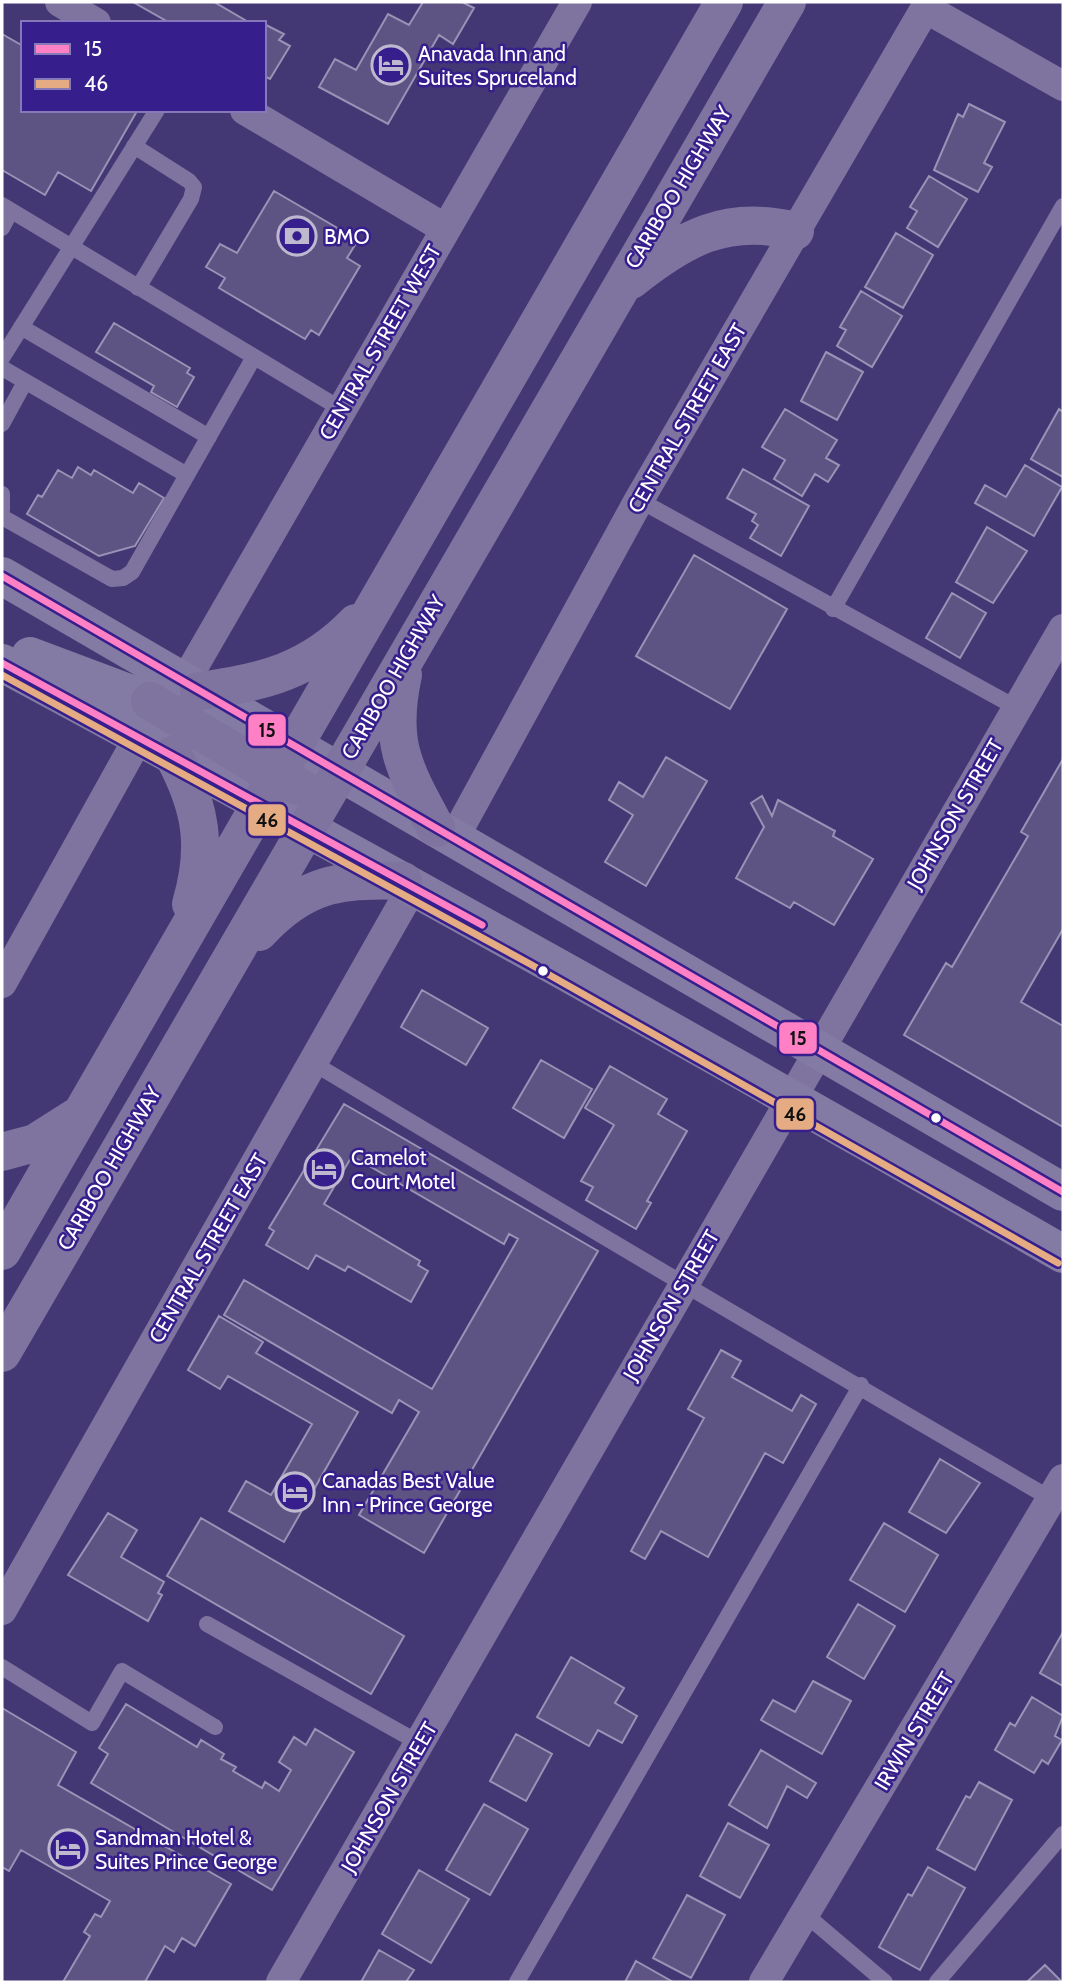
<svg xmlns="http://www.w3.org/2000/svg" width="1065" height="1984" font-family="Cabin,sans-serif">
	<rect width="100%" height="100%" fill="#443874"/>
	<path fill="#5d5484" stroke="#9a93b6" stroke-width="2" d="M 133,2 L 214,2 L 250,23 L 170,23 Z
		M 423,2 L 462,2 L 474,8 L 453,44 L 439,35 L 388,124 L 319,87 L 335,59 L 356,70 L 388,14 L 409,25 Z
		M 264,24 L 284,34 L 279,40 L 290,46 L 270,79 L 264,76 Z
		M 2,34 L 23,46 L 23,110 L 137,111 L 91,191 L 58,172 L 45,195 L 2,170 Z
		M 969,104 L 1005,122 L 984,163 L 992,167 L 978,192 L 934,170 L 958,114 L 963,117 Z
		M 929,176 L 967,199 L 938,247 L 907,228 L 917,211 L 910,207 Z
		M 274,191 L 358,240 L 347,258 L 360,266 L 319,335 L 311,330 L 305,339 L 219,288 L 225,278 L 206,267 L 220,244 L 237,253 Z
		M 896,233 L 933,255 L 903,308 L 865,287 Z
		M 861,291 L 902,316 L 872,367 L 837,346 L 846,330 L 840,327 Z
		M 114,323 L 190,368 L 187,373 L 194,377 L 177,407 L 151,392 L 154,386 L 96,352 Z
		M 826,352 L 863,372 L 837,420 L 801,401 Z
		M 785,409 L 837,440 L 826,458 L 839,465 L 828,482 L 815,474 L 802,496 L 774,479 L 785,460 L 762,447 Z
		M 1059,409 L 1063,412 L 1063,477 L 1031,459 Z
		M 1025,465 L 1062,487 L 1034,536 L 975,503 L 985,485 L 1006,497 Z
		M 78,467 L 91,475 L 94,470 L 133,493 L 139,483 L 164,498 L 135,546 L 99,556 L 27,514 L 38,495 L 42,497 L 58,470 L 72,478 Z
		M 743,469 L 809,506 L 781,556 L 750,538 L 758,525 L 752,521 L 756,514 L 727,498 Z
		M 987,527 L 1027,551 L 993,603 L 956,582 Z
		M 694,555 L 787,609 L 730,709 L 636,656 Z
		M 952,593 L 986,613 L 960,658 L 926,638 Z
		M 666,757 L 707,781 L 646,886 L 605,862 L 633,815 L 609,800 L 619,782 L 643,797 Z
		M 1063,759 L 1063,929 L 1021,1002 L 1063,1026 L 1063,1127 L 904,1035 L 946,963 L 952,967 L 1028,836 L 1021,832 Z
		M 762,796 L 772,816 L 778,800 L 835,831 L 833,836 L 873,859 L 834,925 L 794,902 L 790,908 L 736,878 L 764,827 L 751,803 Z
		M 422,990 L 488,1028 L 466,1065 L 401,1027 Z
		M 541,1060 L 592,1089 L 564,1138 L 513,1108 Z
		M 610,1066 L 667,1099 L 658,1114 L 687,1131 L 647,1201 L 651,1203 L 636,1229 L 586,1200 L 593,1187 L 581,1181 L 614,1125 L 585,1108 Z
		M 344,1104 L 598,1251 L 424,1553 L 359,1515 L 419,1412 L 399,1400 L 392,1413 L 224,1315 L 244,1280 L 432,1389 L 518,1239 L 509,1234 L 504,1244 L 352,1156 L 324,1204 L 420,1261 L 418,1265 L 428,1271 L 411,1302 L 348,1266 L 345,1271 L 316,1255 L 308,1269 L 266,1245 L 274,1231 L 269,1228 Z
		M 219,1316 L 263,1342 L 256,1353 L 358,1412 L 284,1542 L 229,1511 L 246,1481 L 271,1495 L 312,1424 L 228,1376 L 220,1389 L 188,1370 Z
		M 721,1350 L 741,1361 L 732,1377 L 792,1411 L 801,1395 L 816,1404 L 783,1463 L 765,1453 L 708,1557 L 661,1531 L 645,1559 L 631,1551 L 704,1418 L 688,1409 Z
		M 940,1459 L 980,1483 L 946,1533 L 909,1512 Z
		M 108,1513 L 137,1530 L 121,1557 L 164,1582 L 158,1593 L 162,1595 L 148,1621 L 68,1575 Z
		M 201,1518 L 404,1636 L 371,1694 L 167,1576 Z
		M 884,1523 L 938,1555 L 905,1612 L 850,1580 Z
		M 858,1604 L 895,1626 L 864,1679 L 827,1657 Z
		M 1063,1632 L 1063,1686 L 1040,1673 Z
		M 571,1657 L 624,1688 L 615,1703 L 637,1716 L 622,1743 L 598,1730 L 589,1746 L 537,1717 Z
		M 813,1681 L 851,1701 L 822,1754 L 761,1720 L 773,1700 L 795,1712 Z
		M 1032,1697 L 1063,1716 L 1055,1736 L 1062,1740 L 1048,1764 L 1042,1760 L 1034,1773 L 995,1750 L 1010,1723 L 1015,1726 Z
		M 126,1704 L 197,1747 L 201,1740 L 224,1754 L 221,1759 L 236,1767 L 233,1771 L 262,1788 L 265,1782 L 279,1791 L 291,1770 L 279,1762 L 294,1737 L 306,1745 L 315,1729 L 354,1752 L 272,1890 L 91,1783 L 108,1754 L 99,1748 Z
		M 2,1708 L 76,1752 L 58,1785 L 231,1884 L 195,1946 L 182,1938 L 174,1952 L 165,1946 L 145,1982 L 63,1982 L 90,1936 L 84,1932 L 95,1914 L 101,1917 L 110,1901 L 21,1850 L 9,1871 L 2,1867 Z
		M 516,1734 L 552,1754 L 526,1801 L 490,1781 Z
		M 761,1750 L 816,1783 L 807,1798 L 787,1786 L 767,1828 L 729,1805 Z
		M 979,1782 L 1012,1800 L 975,1870 L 937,1849 L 966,1796 L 970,1798 Z
		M 484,1804 L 528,1829 L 490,1895 L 446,1870 Z
		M 728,1823 L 769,1845 L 740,1898 L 700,1876 Z
		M 928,1867 L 965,1888 L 920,1970 L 879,1947 L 908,1894 L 912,1896 Z
		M 419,1870 L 469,1899 L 431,1963 L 382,1934 Z
		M 687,1895 L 725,1915 L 691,1978 L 653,1958 Z
		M 379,1950 L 414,1970 L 406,1982 L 361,1982 Z
		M 636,1961 L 673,1982 L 625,1982 Z
		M 1045,1965 L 1062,1982 L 1027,1982 Z"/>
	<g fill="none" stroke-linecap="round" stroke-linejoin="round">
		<path stroke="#7e749f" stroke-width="16" d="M 134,146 L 189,181 L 194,187 L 191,199 L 138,288
			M 2,205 L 341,409
			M 2,228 L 11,211
			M 21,327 L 209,437
			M 2,358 L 157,110
			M 2,368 L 187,475 L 254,357
			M 2,424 L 25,382
			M 2,494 L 2,510
			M 639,500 L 1017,708
			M 2,517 L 112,579 L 123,578 L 132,572 L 187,475
			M 833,609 L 1063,206
			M 313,1063 C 559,1211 806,1357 1055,1501
			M 207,1624 L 421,1744
			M 2,1667 L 92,1723 L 122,1671 L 215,1727
			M 805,1914 L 885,1982
			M 517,1982 L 861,1385
			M 937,1982 L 1063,1834"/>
		<path stroke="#7e749f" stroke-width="30" d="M 60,2 L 96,23
			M 925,8 L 1063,86
			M 245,110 L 446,229
			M 184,683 L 577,2
			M 454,838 L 639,500 L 929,2
			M 2,983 L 139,737
			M 2,1610 L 413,886
			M 281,1982 L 1063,629
			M 764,1982 L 1063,1479"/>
		<path stroke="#847ba4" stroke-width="38" d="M 2,576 L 1063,1192
			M 30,656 L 150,701 L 178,686
			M 2,663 C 359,855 712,1052 1063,1254"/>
		<path stroke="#7e749f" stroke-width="38" d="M 631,280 C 684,238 726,214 795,231
			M 403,675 C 388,743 404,769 436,828
			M 199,691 C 262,683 310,671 356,623
			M 150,701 L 276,777 L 300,787
			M 173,755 C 201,807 208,846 191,904
			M 259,932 C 303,884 340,878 403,881
			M 2,1152 L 35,1143 L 76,1117
			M 2,1251 L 724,2
			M 2,1353 L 787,2"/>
		<g stroke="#361f8c" stroke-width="12">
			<path id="bus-1" d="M 2,576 L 1063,1192
				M 2,663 L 482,925"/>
		</g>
		<g stroke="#361f8c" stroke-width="12">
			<path id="bus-2" d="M 2,675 L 530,964 L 1058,1263"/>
		</g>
		<use href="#bus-1" stroke="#ff80c5" stroke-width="7"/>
		<use href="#bus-2" stroke="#e5ac83" stroke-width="7"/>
	</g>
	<defs>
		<g id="hotel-ring" transform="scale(2.0125)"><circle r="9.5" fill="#361f8c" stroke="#beb9ce" stroke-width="1.5"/><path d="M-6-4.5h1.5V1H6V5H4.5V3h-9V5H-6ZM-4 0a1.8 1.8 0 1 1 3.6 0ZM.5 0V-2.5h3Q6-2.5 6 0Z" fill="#beb9ce"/></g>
		<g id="bank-ring" transform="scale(2.0125)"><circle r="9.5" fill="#361f8c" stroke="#beb9ce" stroke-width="1.5"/><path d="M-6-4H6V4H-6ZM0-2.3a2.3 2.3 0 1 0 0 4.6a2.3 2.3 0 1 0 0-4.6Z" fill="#beb9ce"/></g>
	</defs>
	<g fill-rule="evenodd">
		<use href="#hotel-ring" x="391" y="65"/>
		<use href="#bank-ring" x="297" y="236"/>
		<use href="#hotel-ring" x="324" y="1169"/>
		<use href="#hotel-ring" x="295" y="1492"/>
		<use href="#hotel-ring" x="68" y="1849"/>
	</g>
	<g fill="#fff" stroke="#361f8c" stroke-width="2.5">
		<circle cx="543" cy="971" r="6"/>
		<circle cx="936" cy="1118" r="6"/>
	</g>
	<g text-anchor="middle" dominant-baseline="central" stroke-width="5" stroke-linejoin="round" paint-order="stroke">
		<g font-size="21" fill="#fff" stroke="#361f8c" text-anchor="start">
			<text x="418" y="53">Anavada Inn and<tspan x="418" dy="24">Suites Spruceland</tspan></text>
			<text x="324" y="236">BMO</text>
			<text x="351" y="1157">Camelot<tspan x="351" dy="24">Court Motel</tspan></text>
			<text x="322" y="1480">Canadas Best Value<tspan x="322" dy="24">Inn - Prince George</tspan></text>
			<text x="95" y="1837">Sandman Hotel &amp;<tspan x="95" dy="24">Suites Prince George</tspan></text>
		</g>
		<g font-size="21" fill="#fff" stroke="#361f8c">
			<text transform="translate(678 187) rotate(-59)">CARIBOO HIGHWAY</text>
			<text transform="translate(380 342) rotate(-60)">CENTRAL STREET WEST</text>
			<text transform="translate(687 418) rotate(-60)">CENTRAL STREET EAST</text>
			<text transform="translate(393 677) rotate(-60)">CARIBOO HIGHWAY</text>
			<text transform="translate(955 814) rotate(-60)">JOHNSON STREET</text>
			<text transform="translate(109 1168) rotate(-60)">CARIBOO HIGHWAY</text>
			<text transform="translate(208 1248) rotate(-60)">CENTRAL STREET EAST</text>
			<text transform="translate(671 1305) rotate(-60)">JOHNSON STREET</text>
			<text transform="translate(914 1731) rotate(-59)">IRWIN STREET</text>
			<text transform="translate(389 1797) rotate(-60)">JOHNSON STREET</text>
		</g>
	</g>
	<g stroke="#361f8c" stroke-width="2.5">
		<rect x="247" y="713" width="40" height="34" rx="7" fill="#ff80c5"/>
		<rect x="247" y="803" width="40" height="34" rx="7" fill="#e5ac83"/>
		<rect x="778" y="1021" width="40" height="34" rx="7" fill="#ff80c5"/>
		<rect x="775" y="1097" width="40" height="34" rx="7" fill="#e5ac83"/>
	</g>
	<g font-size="19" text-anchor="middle" font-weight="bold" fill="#111">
		<text x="267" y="737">15</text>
		<text x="267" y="827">46</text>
		<text x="798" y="1045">15</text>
		<text x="795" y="1121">46</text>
	</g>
	<rect width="1065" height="1984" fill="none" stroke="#ffffff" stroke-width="7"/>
	<rect x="21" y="21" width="245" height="91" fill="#361f8c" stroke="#8679ba" stroke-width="2"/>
	<rect x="35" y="44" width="35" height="10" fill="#ff80c5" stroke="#8679ba" stroke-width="2"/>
	<text x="84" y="56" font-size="21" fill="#ffffff">15</text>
	<rect x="35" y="79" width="35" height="10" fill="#e5ac83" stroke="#8679ba" stroke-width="2"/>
	<text x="84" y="91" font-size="21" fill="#ffffff">46</text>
</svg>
